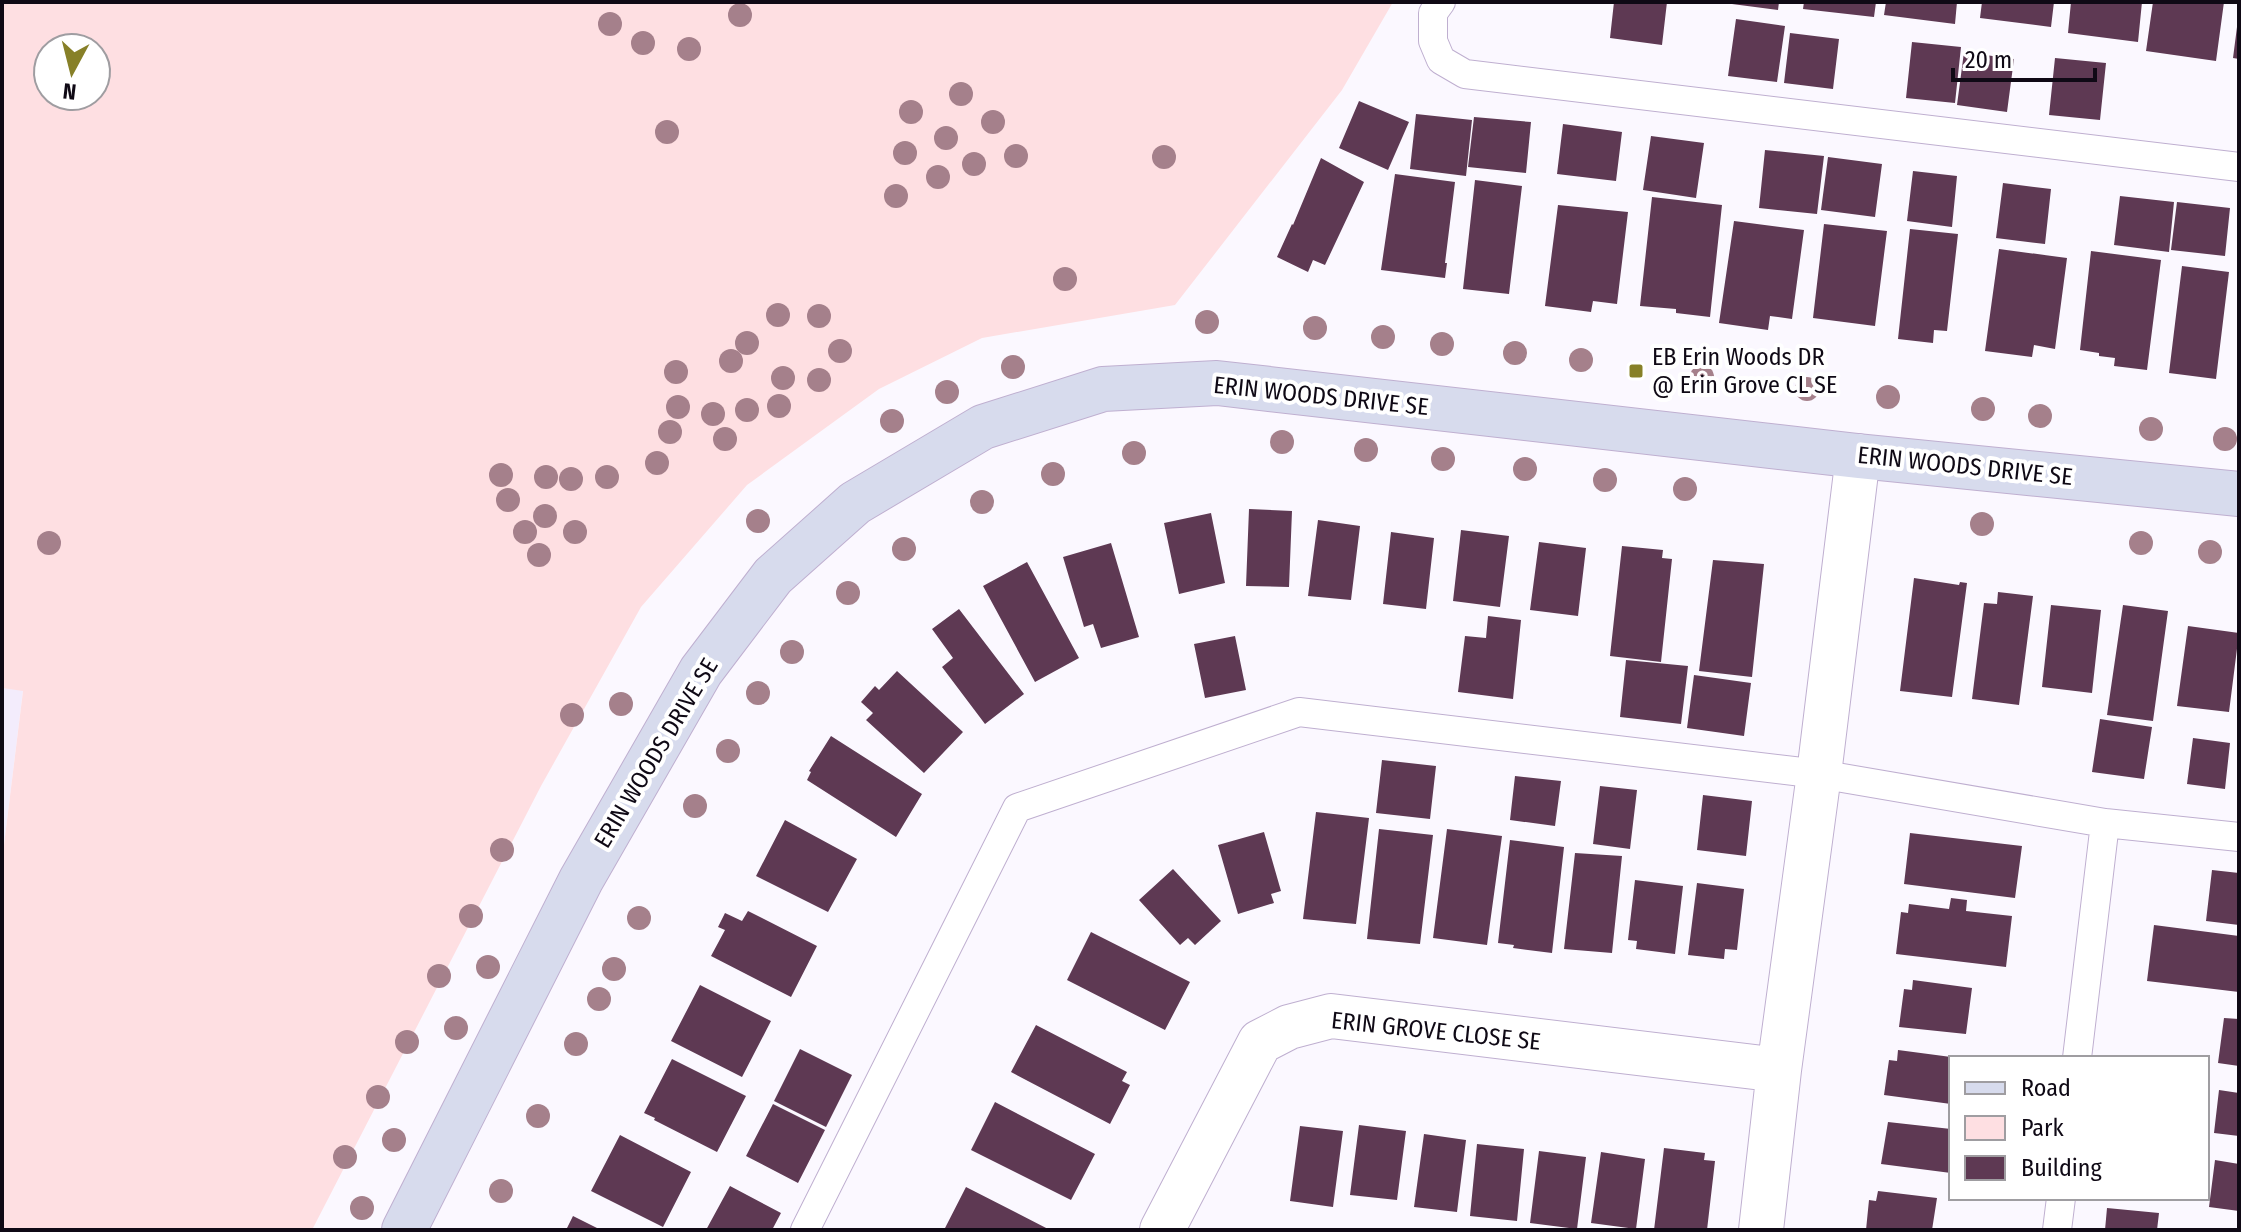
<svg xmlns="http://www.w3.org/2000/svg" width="2241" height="1232" font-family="'Fira Sans Condensed',sans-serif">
	<rect width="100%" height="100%" fill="#fbf8ff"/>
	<path fill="#f3ecfc" d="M 2,688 L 23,690 L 2,861 Z"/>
	<path fill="#fedfe2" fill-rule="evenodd" d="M 2,2 L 1393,2 L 1342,90 L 1175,305 L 982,338 L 879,389 L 747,485 L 641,607 L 541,786 L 312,1230 L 2,1230 L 2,861 L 23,691 L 2,688 ZM 48,48 L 96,48 L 96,96 L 48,96 Z"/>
	<path fill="#5e3953" d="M 1614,2 L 1667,2 L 1662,45 L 1610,38 Z
		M 1733,2 L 1779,2 L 1778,10 L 1732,4 Z
		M 1804,2 L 1876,2 L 1874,17 L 1803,9 Z
		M 1886,2 L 1957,2 L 1955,24 L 1884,15 Z
		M 1982,2 L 2054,2 L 2051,27 L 1980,18 Z
		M 2071,2 L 2142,2 L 2138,42 L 2068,33 Z
		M 2153,2 L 2224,2 L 2216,61 L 2146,51 Z
		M 1736,19 L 1785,26 L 1777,82 L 1728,76 Z
		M 2237,27 L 2239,27 L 2239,59 L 2233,58 Z
		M 1790,33 L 1839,39 L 1833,89 L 1784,83 Z
		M 1912,42 L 1961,47 L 1955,103 L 1906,98 Z
		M 1964,52 L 2014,59 L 2007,112 L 1957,105 Z
		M 2055,58 L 2106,63 L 2100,120 L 2049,115 Z
		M 1359,101 L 1409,122 L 1388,170 L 1339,148 Z
		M 1416,114 L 1472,120 L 1466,176 L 1410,169 Z
		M 1474,117 L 1531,122 L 1526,173 L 1468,167 Z
		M 1563,124 L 1622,132 L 1616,181 L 1557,174 Z
		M 1651,136 L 1704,143 L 1696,198 L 1643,190 Z
		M 1765,150 L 1824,156 L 1817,214 L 1759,208 Z
		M 1828,157 L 1882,164 L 1875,217 L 1821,210 Z
		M 1321,158 L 1364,182 L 1325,265 L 1313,260 L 1308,272 L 1277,257 L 1292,224 L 1293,225 Z
		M 1913,171 L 1957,176 L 1952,227 L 1907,221 Z
		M 1395,174 L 1455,182 L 1445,263 L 1447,263 L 1445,278 L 1381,270 Z
		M 1475,180 L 1522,186 L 1509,294 L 1463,289 Z
		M 2003,183 L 2051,189 L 2045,244 L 1996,238 Z
		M 2120,196 L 2174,202 L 2169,252 L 2114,245 Z
		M 1652,197 L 1722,205 L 1710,317 L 1676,313 L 1676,309 L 1640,306 Z
		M 2177,202 L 2230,208 L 2225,256 L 2171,250 Z
		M 1558,205 L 1628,212 L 1617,304 L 1593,301 L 1591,312 L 1545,306 Z
		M 1734,221 L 1804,230 L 1792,319 L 1770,316 L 1768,330 L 1719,323 Z
		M 1824,224 L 1887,231 L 1875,326 L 1813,318 Z
		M 1910,229 L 1958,234 L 1947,331 L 1934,330 L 1933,343 L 1898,339 Z
		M 1999,249 L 2067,258 L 2055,349 L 2034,345 L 2032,357 L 1985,351 Z
		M 2091,251 L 2161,260 L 2147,370 L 2114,366 L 2115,358 L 2099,356 L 2099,353 L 2080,350 Z
		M 2182,266 L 2229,272 L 2216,379 L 2169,373 Z
		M 1249,509 L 1292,511 L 1289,587 L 1246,586 Z
		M 1211,513 L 1225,583 L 1179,594 L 1164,523 Z
		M 1318,520 L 1360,526 L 1351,600 L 1308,596 Z
		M 1461,530 L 1509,536 L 1500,607 L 1453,601 Z
		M 1391,532 L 1434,538 L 1426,609 L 1383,604 Z
		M 1539,542 L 1586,548 L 1578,616 L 1530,610 Z
		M 1111,543 L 1139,637 L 1101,648 L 1093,624 L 1084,627 L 1063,557 Z
		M 1622,546 L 1663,550 L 1662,558 L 1672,559 L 1661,662 L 1610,656 Z
		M 1713,560 L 1764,564 L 1752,677 L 1699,671 Z
		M 1027,562 L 1079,658 L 1035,682 L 983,586 Z
		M 1914,578 L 1959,585 L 1960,582 L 1967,583 L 1952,697 L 1900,691 Z
		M 1998,592 L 2033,596 L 2019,705 L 1972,699 L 1984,603 L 1997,604 Z
		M 2051,605 L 2101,610 L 2092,693 L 2042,687 Z
		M 2123,605 L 2168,611 L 2153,721 L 2107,715 Z
		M 959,609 L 1024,694 L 985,724 L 942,667 L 953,658 L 932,629 Z
		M 1488,616 L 1521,620 L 1513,699 L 1458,692 L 1465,636 L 1486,638 Z
		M 2188,626 L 2239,633 L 2229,712 L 2177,706 Z
		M 1235,636 L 1246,690 L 1205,698 L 1194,644 Z
		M 1626,660 L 1688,666 L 1681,724 L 1620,717 Z
		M 897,671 L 963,732 L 924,773 L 866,720 L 873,713 L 861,702 L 875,686 L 879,690 Z
		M 1694,675 L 1751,683 L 1744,736 L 1687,728 Z
		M 2100,719 L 2152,727 L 2144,779 L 2092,772 Z
		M 831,736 L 922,794 L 896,837 L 807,780 L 811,772 L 809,771 Z
		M 2193,738 L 2230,743 L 2225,789 L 2187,784 Z
		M 1382,760 L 1436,766 L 1430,819 L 1376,813 Z
		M 1515,776 L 1561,781 L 1555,826 L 1510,820 Z
		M 1600,786 L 1637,790 L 1630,849 L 1593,844 Z
		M 1703,795 L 1752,801 L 1746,856 L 1697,850 Z
		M 1316,812 L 1369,818 L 1356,924 L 1303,919 Z
		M 785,820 L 857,859 L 828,912 L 756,876 Z
		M 1379,829 L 1433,835 L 1420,944 L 1367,939 Z
		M 1447,829 L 1502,836 L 1487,945 L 1433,938 Z
		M 1264,832 L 1281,891 L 1271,894 L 1274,903 L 1238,914 L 1218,845 Z
		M 1910,833 L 2022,846 L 2015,898 L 1904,884 Z
		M 1510,840 L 1564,847 L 1552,953 L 1513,948 L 1514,945 L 1498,943 Z
		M 1575,853 L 1622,856 L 1612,953 L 1564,949 Z
		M 1173,869 L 1221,921 L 1195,945 L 1188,938 L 1180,945 L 1139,900 Z
		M 2212,870 L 2239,873 L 2239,925 L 2206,921 Z
		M 1635,880 L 1683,886 L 1675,954 L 1636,949 L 1637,941 L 1628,940 Z
		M 1697,883 L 1744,889 L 1737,950 L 1725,949 L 1724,959 L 1688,955 Z
		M 1951,898 L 1967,900 L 1966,911 L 2012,916 L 2006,967 L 1896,954 L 1901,912 L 1908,913 L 1909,904 L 1949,909 Z
		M 748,911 L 817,946 L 791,997 L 711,956 L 725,930 L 718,927 L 725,913 L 742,921 Z
		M 2154,925 L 2239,936 L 2239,992 L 2147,981 Z
		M 1091,932 L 1190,982 L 1165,1030 L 1067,980 Z
		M 1913,980 L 1972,988 L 1966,1034 L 1899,1027 L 1904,989 L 1912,990 Z
		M 700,985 L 771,1021 L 742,1077 L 671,1041 Z
		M 2224,1018 L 2239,1019 L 2239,1066 L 2218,1063 Z
		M 1036,1025 L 1127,1072 L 1122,1081 L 1130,1085 L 1110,1124 L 1011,1072 Z
		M 800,1049 L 852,1075 L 826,1127 L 774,1101 Z
		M 1898,1050 L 1951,1057 L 1951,1104 L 1884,1095 L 1889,1060 L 1897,1061 Z
		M 672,1059 L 746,1096 L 717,1152 L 654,1120 L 655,1118 L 644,1113 Z
		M 2219,1090 L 2239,1093 L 2239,1136 L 2214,1133 Z
		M 995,1102 L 1095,1154 L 1071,1200 L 971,1150 Z
		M 773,1104 L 825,1130 L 798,1183 L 746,1156 Z
		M 1888,1122 L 1951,1129 L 1951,1173 L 1881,1164 Z
		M 1359,1125 L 1406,1131 L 1397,1200 L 1350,1195 Z
		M 1300,1126 L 1343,1131 L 1333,1207 L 1290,1201 Z
		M 1424,1134 L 1466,1140 L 1457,1212 L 1414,1207 Z
		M 620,1135 L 691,1172 L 663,1227 L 591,1191 Z
		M 1477,1144 L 1524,1149 L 1517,1221 L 1470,1216 Z
		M 1664,1148 L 1705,1153 L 1704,1160 L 1715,1161 L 1707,1230 L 1654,1230 Z
		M 1539,1151 L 1586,1157 L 1577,1229 L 1530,1223 Z
		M 1601,1152 L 1645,1159 L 1636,1229 L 1591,1223 Z
		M 2215,1160 L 2239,1164 L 2239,1211 L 2209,1207 Z
		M 730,1186 L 781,1213 L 772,1230 L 706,1230 Z
		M 966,1187 L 1050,1230 L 944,1230 Z
		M 1878,1191 L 1937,1198 L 1932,1230 L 1866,1230 L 1869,1200 L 1876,1201 Z
		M 2107,1208 L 2159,1213 L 2157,1230 L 2105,1230 Z
		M 573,1216 L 601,1230 L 566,1230 Z"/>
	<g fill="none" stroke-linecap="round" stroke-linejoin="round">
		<g stroke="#bfafd0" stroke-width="30">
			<path id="lane" d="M 1441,2 L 1433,13 L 1433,41 L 1441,60 L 1465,74 L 2239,167
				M 2077,1058 L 2105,823
				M 805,1230 L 1017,808 L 1299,712 L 1819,774 L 2105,823 L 2239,837
				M 2057,1230 L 2061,1198"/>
		</g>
		<g stroke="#bfafd0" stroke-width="46">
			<path id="street" d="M 1162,1230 L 1260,1042 L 1289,1027 L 1331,1016 L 1779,1070
				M 1761,1230 L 1779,1070 L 1819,774 L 1858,456"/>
		</g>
		<g stroke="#bfafd0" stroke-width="46">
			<path id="secondary" d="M 404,1230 L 581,880 L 701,671 L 773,576 L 855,503 L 983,427 L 1103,389 L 1217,383 L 1858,456 L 2239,494"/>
		</g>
		<use href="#lane" stroke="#fff" stroke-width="28"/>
		<use href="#street" stroke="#fff" stroke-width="44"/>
		<use href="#secondary" stroke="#d7dbed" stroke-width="44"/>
	</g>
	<g fill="#a5808b">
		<circle cx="740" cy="15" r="12"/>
		<circle cx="610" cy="24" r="12"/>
		<circle cx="643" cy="43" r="12"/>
		<circle cx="689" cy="49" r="12"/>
		<circle cx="961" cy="94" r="12"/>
		<circle cx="911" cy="112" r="12"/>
		<circle cx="993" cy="122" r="12"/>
		<circle cx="667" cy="132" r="12"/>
		<circle cx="946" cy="138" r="12"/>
		<circle cx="905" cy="153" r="12"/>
		<circle cx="1016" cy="156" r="12"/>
		<circle cx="1164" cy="157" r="12"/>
		<circle cx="974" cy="164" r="12"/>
		<circle cx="938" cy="177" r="12"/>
		<circle cx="896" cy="196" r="12"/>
		<circle cx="1065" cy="279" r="12"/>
		<circle cx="778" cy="315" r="12"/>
		<circle cx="819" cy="316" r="12"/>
		<circle cx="1207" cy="322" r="12"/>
		<circle cx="1315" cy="328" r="12"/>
		<circle cx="1383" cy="337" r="12"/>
		<circle cx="747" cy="343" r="12"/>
		<circle cx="1442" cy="344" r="12"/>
		<circle cx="840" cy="351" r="12"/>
		<circle cx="1515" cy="353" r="12"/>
		<circle cx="1581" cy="360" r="12"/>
		<circle cx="731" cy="361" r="12"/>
		<circle cx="1013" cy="367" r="12"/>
		<circle cx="676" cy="372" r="12"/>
		<circle cx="1702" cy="377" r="12"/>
		<circle cx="783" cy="378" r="12"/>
		<circle cx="819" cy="380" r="12"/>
		<circle cx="1807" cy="389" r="12"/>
		<circle cx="947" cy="392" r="12"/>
		<circle cx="1888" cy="397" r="12"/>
		<circle cx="779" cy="406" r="12"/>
		<circle cx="678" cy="407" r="12"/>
		<circle cx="1983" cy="409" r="12"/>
		<circle cx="747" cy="410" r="12"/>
		<circle cx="713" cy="414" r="12"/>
		<circle cx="2040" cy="416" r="12"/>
		<circle cx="892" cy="421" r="12"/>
		<circle cx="2151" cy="429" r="12"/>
		<circle cx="670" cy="432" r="12"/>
		<circle cx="725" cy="439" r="12"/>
		<circle cx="2225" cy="439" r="12"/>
		<circle cx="1282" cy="442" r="12"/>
		<circle cx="1366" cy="450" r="12"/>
		<circle cx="1134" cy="453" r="12"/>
		<circle cx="1443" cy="459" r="12"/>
		<circle cx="657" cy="463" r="12"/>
		<circle cx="1525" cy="469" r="12"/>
		<circle cx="1053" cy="474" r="12"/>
		<circle cx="501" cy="475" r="12"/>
		<circle cx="546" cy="477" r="12"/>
		<circle cx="607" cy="477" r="12"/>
		<circle cx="571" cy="479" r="12"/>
		<circle cx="1605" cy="480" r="12"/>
		<circle cx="1685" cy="489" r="12"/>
		<circle cx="508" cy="500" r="12"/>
		<circle cx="982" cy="502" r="12"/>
		<circle cx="545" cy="516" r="12"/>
		<circle cx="758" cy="521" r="12"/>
		<circle cx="1982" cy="524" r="12"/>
		<circle cx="525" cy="532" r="12"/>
		<circle cx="575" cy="532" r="12"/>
		<circle cx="49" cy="543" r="12"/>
		<circle cx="2141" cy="543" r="12"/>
		<circle cx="904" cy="549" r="12"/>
		<circle cx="2210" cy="552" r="12"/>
		<circle cx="539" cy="555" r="12"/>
		<circle cx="848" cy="593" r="12"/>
		<circle cx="792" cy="652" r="12"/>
		<circle cx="758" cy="693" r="12"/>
		<circle cx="621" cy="704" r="12"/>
		<circle cx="572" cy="715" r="12"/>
		<circle cx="728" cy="751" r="12"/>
		<circle cx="695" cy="806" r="12"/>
		<circle cx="502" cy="850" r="12"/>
		<circle cx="471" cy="916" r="12"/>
		<circle cx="639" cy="918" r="12"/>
		<circle cx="488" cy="967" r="12"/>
		<circle cx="614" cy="969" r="12"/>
		<circle cx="439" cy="976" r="12"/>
		<circle cx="599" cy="999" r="12"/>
		<circle cx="456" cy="1028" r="12"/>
		<circle cx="407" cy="1042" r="12"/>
		<circle cx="576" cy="1044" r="12"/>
		<circle cx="378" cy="1097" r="12"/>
		<circle cx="538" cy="1116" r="12"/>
		<circle cx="394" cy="1140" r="12"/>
		<circle cx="345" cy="1157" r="12"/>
		<circle cx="501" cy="1191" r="12"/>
		<circle cx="362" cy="1208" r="12"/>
	</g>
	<rect fill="#878028" stroke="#fff" stroke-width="3" x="1628" y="363" width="16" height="16" rx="4"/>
	<g text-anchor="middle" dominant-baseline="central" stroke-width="8" stroke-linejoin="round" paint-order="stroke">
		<g font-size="24" fill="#0f0915" stroke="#fff" text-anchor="start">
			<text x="1652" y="357">EB Erin Woods DR<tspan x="1652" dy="28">@ Erin Grove CL SE</tspan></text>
		</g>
		<g font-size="24" fill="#0f0915" stroke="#fff">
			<text transform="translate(1321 396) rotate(6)">ERIN WOODS DRIVE SE</text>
			<text transform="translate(1965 466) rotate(6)">ERIN WOODS DRIVE SE</text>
			<text transform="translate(656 753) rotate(-59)">ERIN WOODS DRIVE SE</text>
			<text transform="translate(1436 1031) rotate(6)">ERIN GROVE CLOSE SE</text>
		</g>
	</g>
	<rect width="2241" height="1232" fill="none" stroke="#0f0915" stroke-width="8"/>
	<rect x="1949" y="1056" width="260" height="144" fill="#ffffff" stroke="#9f9da1" stroke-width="2"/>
	<rect x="1965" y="1082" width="40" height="12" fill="#d7dbed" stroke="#9f9da1" stroke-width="2"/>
	<text x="2021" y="1096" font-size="24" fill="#0f0915">Road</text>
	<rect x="1965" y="1116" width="40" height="24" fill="#fedfe2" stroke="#9f9da1" stroke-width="2"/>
	<text x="2021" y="1136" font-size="24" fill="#0f0915">Park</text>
	<rect x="1965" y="1156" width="40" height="24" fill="#5e3953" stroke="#9f9da1" stroke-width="2"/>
	<text x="2021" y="1176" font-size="24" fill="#0f0915">Building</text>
	<g transform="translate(72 72) rotate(187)"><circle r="38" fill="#ffffff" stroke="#9f9da1" stroke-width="2"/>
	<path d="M0-6L14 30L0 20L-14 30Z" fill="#878028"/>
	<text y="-12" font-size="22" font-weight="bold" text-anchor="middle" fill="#0f0915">N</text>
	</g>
	<path d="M1953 68v12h142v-12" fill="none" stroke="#0f0915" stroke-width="4"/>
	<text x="1965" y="68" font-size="24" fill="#0f0915" stroke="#ffffff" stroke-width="6" paint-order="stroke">20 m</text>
</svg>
